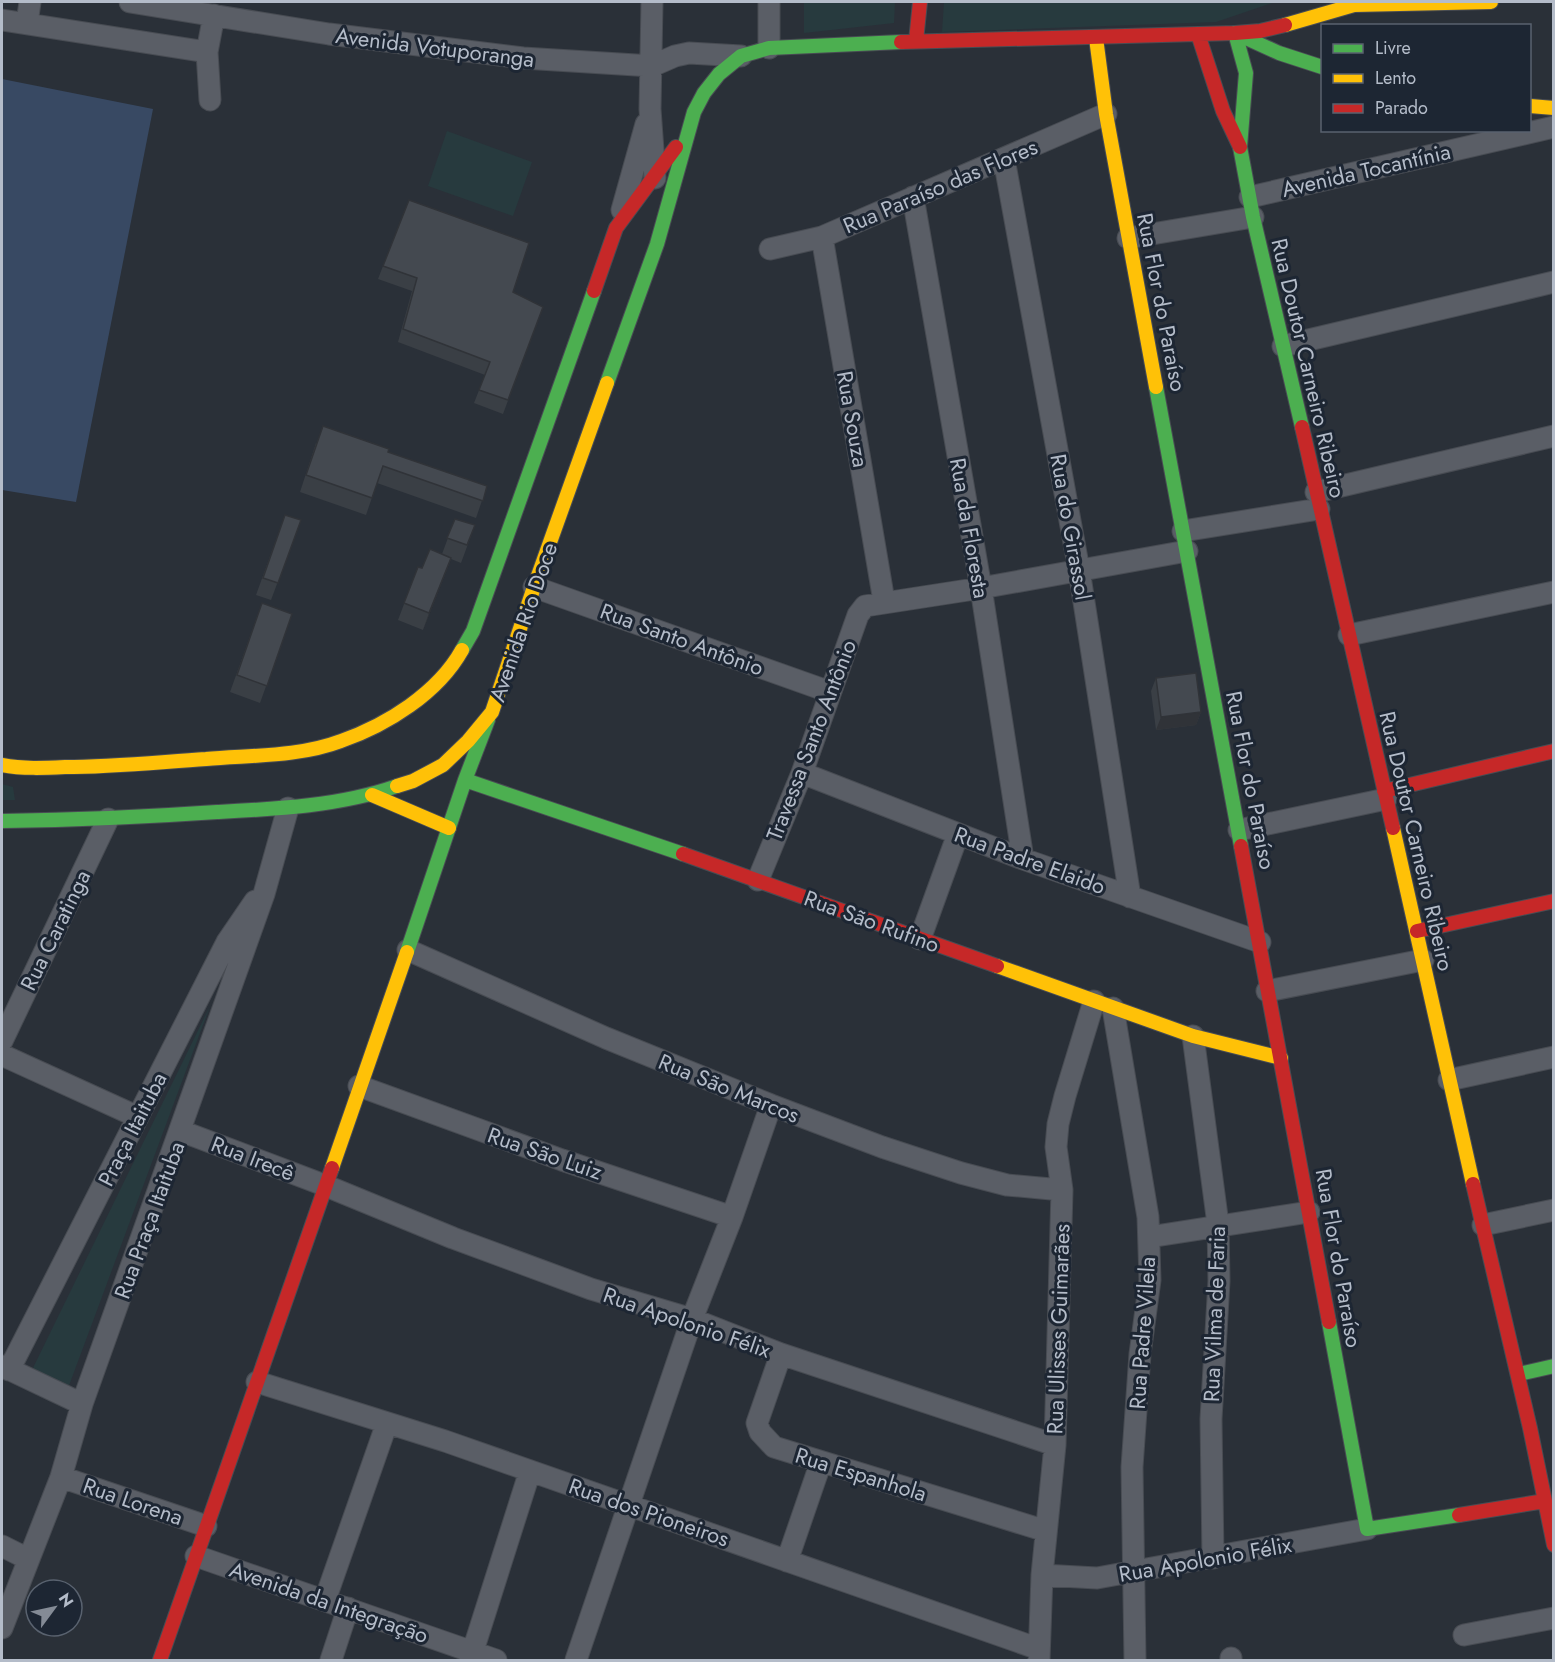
<svg xmlns="http://www.w3.org/2000/svg" width="1555" height="1662" font-family="Jost,sans-serif">
	<rect width="100%" height="100%" fill="#2a3038"/>
	<path fill="#273a3e" d="M 804,2 L 895,2 L 894,23 L 804,33 Z
		M 944,2 L 1275,2 L 1216,22 L 942,32 Z
		M 447,131 L 532,162 L 513,216 L 428,186 Z
		M 2,784 L 13,787 L 15,800 L 2,800 Z
		M 210,1006 L 67,1391 L 31,1372 Z"/>
	<path fill="#384963" d="M 2,79 L 153,109 L 76,502 L 2,490 Z"/>
	<g fill="none" stroke-linecap="round" stroke-linejoin="round">
		<g stroke="#484c53" stroke-width="23">
			<path id="street" d="M 130,2 L 329,34 L 523,58 L 652,66 L 675,56 L 689,53 L 741,56
				M 652,2 L 650,109 L 655,178
				M 2,20 L 207,52
				M 27,23 L 30,2
				M 769,48 L 769,2
				M 210,100 L 207,52 L 214,15
				M 1004,159 L 1079,570 L 1130,897
				M 913,197 L 981,588 L 1023,859
				M 1250,197 L 1554,127
				M 622,210 L 646,124
				M 822,237 L 884,601
				M 1128,238 L 1253,217
				M 770,249 L 822,237 L 1106,114
				M 1283,346 L 1554,282
				M 1316,492 L 1554,436
				M 1183,531 L 1319,509
				M 534,587 L 830,692
				M 1349,635 L 1554,592
				M 802,773 L 1023,859 L 1260,942
				M 1239,830 L 1386,799
				M 758,880 L 802,773 L 858,615 L 865,606 L 981,588 L 1187,551
				M 920,939 L 958,834
				M 408,950 L 606,1038 L 771,1105 L 882,1147 L 961,1173 L 1007,1185 L 1062,1190
				M 1267,991 L 1423,960
				M 1113,1008 L 1148,1217 L 1150,1280 L 1140,1354 L 1132,1467 L 1135,1660
				M 1193,1036 L 1218,1224 L 1219,1281 L 1211,1419 L 1213,1558
				M 2,1041 L 108,819
				M 2,1055 L 138,1117
				M 1449,1080 L 1554,1057
				M 359,1086 L 562,1160 L 732,1217
				M 181,1131 L 324,1185 L 453,1238 L 591,1289 L 692,1319 L 781,1354 L 1055,1445
				M 1483,1225 L 1554,1210
				M 1149,1237 L 1309,1212
				M 781,1354 L 757,1423 L 760,1432 L 774,1447 L 1046,1531
				M 2,1366 L 82,1404
				M 9,1370 L 227,942 L 255,901
				M 257,1382 L 445,1441 L 1039,1649
				M 61,1477 L 206,1526
				M 2,1546 L 28,1559
				M 196,1556 L 496,1660
				M 787,1561 L 821,1462
				M 1042,1575 L 1097,1578 L 1367,1529
				M 325,1600 L 387,1423
				M 2,1628 L 61,1477 L 82,1404 L 264,894 L 288,808
				M 1464,1635 L 1554,1618
				M 331,1660 L 348,1608
				M 470,1660 L 530,1471
				M 576,1660 L 692,1319 L 732,1217 L 771,1105
				M 1039,1660 L 1042,1575 L 1055,1445 L 1062,1190 L 1056,1147 L 1058,1124 L 1065,1096 L 1094,1001
				M 1231,1660 L 1231,1658"/>
		</g>
		<g stroke="#484c53" stroke-width="16">
			<path id="fast" d="M 1235,33 L 1246,73 L 1240,147 L 1253,217 L 1302,427
				M 1235,33 L 1279,53 L 1322,67
				M 607,383 L 657,244 L 694,112 L 704,93 L 719,74 L 741,56 L 769,48 L 901,42
				M 1156,387 L 1241,846
				M 462,650 L 473,631 L 594,291
				M 465,780 L 683,854
				M 2,821 C 74,820 145,817 217,812 C 277,809 340,806 397,786
				M 407,952 L 465,780 L 488,720
				M 1329,1322 L 1367,1529 L 1459,1515
				M 1519,1374 L 1554,1366"/>
		</g>
		<g stroke="#484c53" stroke-width="16">
			<path id="slow" d="M 1285,25 L 1354,5 L 1491,2
				M 1096,38 L 1106,114 L 1156,387
				M 1530,106 L 1554,108
				M 2,765 C 23,769 44,768 65,767 C 112,767 159,762 206,759 C 250,755 299,757 341,741 C 387,725 438,693 462,650
				M 397,786 L 413,781 L 443,765 L 468,741 L 492,712 L 534,587 L 607,383
				M 372,795 L 449,828
				M 1393,828 L 1473,1184
				M 997,966 L 1193,1036 L 1281,1058
				M 332,1168 L 407,952"/>
		</g>
		<g stroke="#484c53" stroke-width="16">
			<path id="jam" d="M 1198,34 L 1223,111 L 1240,147
				M 916,41 L 920,2
				M 901,42 L 1235,33 L 1260,31 L 1285,25
				M 594,291 L 616,228 L 676,147
				M 1302,427 L 1393,828
				M 1384,791 L 1554,751
				M 1241,846 L 1329,1322
				M 683,854 L 997,966
				M 1417,931 L 1554,901
				M 1473,1184 L 1530,1428 L 1554,1545
				M 1459,1515 L 1545,1501
				M 160,1660 L 332,1168"/>
		</g>
		<use href="#street" stroke="#5a5e66" stroke-width="21"/>
		<use href="#fast" stroke="#4caf50" stroke-width="14"/>
		<use href="#slow" stroke="#ffc107" stroke-width="14"/>
		<use href="#jam" stroke="#c62828" stroke-width="14"/>
	</g>
	<path fill="#3a3f45" d="M 383,266 L 513,292 L 543,307 L 503,414 L 474,403 L 485,375 L 398,342 L 412,291 L 378,279 Z
		M 316,443 L 388,452 L 487,486 L 476,518 L 377,483 L 366,515 L 300,492 Z
		M 285,515 L 301,520 L 271,600 L 256,595 Z
		M 455,519 L 475,525 L 461,563 L 451,559 L 423,630 L 398,620 L 418,567 L 422,568 L 442,554 Z
		M 262,603 L 292,614 L 260,703 L 230,692 Z
		M 1156,678 L 1201,712 L 1196,725 L 1156,730 L 1151,691 Z"/>
	<path fill="#303338" d="M 451,558 L 445,575 L 423,630 L 429,613 Z
		M 1201,712 L 1196,725 L 1156,730 L 1161,717 Z"/>
	<path fill="#444950" stroke="#303338" stroke-width="1.5" d="M 409,200 L 529,243 L 513,292 L 543,307 L 508,400 L 479,390 L 490,362 L 403,329 L 417,278 L 383,266 Z
		M 323,426 L 389,449 L 388,452 L 487,486 L 483,501 L 383,466 L 372,498 L 306,475 Z
		M 285,515 L 301,520 L 278,583 L 263,578 Z
		M 455,519 L 475,525 L 467,545 L 447,538 Z
		M 430,549 L 451,558 L 429,613 L 404,603 L 418,567 L 422,568 Z
		M 262,603 L 292,614 L 267,686 L 237,675 Z
		M 1196,673 L 1201,712 L 1161,717 L 1156,678 Z"/>
	<g text-anchor="middle" dominant-baseline="central" stroke-width="6" stroke-linejoin="round" paint-order="stroke">
		<g font-size="22" fill="#b4bcc9" stroke="#1d2633">
			<text transform="translate(435 47) rotate(7)">Avenida Votuporanga</text>
			<text transform="translate(1366 170) rotate(-13)">Avenida Tocantínia</text>
			<text transform="translate(940 186) rotate(-23)">Rua Paraíso das Flores</text>
			<text transform="translate(1162 302) rotate(79)">Rua Flor do Paraíso</text>
			<text transform="translate(1309 368) rotate(77)">Rua Doutor Carneiro Ribeiro</text>
			<text transform="translate(853 419) rotate(80)">Rua Souza</text>
			<text transform="translate(1071 527) rotate(80)">Rua do Girassol</text>
			<text transform="translate(970 528) rotate(80)">Rua da Floresta</text>
			<text transform="translate(523 622) rotate(-71)">Avenida Rio Doce</text>
			<text transform="translate(682 639) rotate(20)">Rua Santo Antônio</text>
			<text transform="translate(811 740) rotate(-69)">Travessa Santo Antônio</text>
			<text transform="translate(1251 780) rotate(79)">Rua Flor do Paraíso</text>
			<text transform="translate(1417 841) rotate(77)">Rua Doutor Carneiro Ribeiro</text>
			<text transform="translate(1030 860) rotate(20)">Rua Padre Elaido</text>
			<text transform="translate(872 921) rotate(20)">Rua São Rufino</text>
			<text transform="translate(55 930) rotate(-64)">Rua Caratinga</text>
			<text transform="translate(729 1088) rotate(22)">Rua São Marcos</text>
			<text transform="translate(132 1129) rotate(-63)">Praça Itaituba</text>
			<text transform="translate(545 1153) rotate(19)">Rua São Luiz</text>
			<text transform="translate(253 1158) rotate(21)">Rua Irecê</text>
			<text transform="translate(149 1220) rotate(-70)">Rua Praça Itaituba</text>
			<text transform="translate(1339 1258) rotate(80)">Rua Flor do Paraíso</text>
			<text transform="translate(1214 1314) rotate(-88)">Rua Vilma de Faria</text>
			<text transform="translate(687 1322) rotate(19)">Rua Apolonio Félix</text>
			<text transform="translate(1058 1329) rotate(-88)">Rua Ulisses Guimarães</text>
			<text transform="translate(1142 1333) rotate(-86)">Rua Padre Vilela</text>
			<text transform="translate(861 1474) rotate(17)">Rua Espanhola</text>
			<text transform="translate(133 1501) rotate(19)">Rua Lorena</text>
			<text transform="translate(649 1512) rotate(19)">Rua dos Pioneiros</text>
			<text transform="translate(1205 1559) rotate(-10)">Rua Apolonio Félix</text>
			<text transform="translate(329 1602) rotate(19)">Avenida da Integração</text>
		</g>
	</g>
	<rect width="1555" height="1662" fill="none" stroke="#b4bcc9" stroke-width="6"/>
	<rect x="1321" y="24" width="210" height="108" fill="#1d2633" stroke="#59626f" stroke-width="1.5"/>
	<rect x="1333" y="44" width="30" height="9" fill="#4caf50" stroke="#59626f" stroke-width="1.5"/>
	<text x="1375" y="54" font-size="18" fill="#b4bcc9">Livre</text>
	<rect x="1333" y="74" width="30" height="9" fill="#ffc107" stroke="#59626f" stroke-width="1.5"/>
	<text x="1375" y="84" font-size="18" fill="#b4bcc9">Lento</text>
	<rect x="1333" y="104" width="30" height="9" fill="#c62828" stroke="#59626f" stroke-width="1.5"/>
	<text x="1375" y="114" font-size="18" fill="#b4bcc9">Parado</text>
	<g transform="translate(54 1608) rotate(57)"><circle r="28" fill="#1d2633" stroke="#59626f" stroke-width="1.5"/>
	<path d="M0-4.5L10 22L0 15L-10 22Z" fill="#848b96"/>
	<text y="-9" font-size="16" font-weight="bold" text-anchor="middle" fill="#b4bcc9">N</text>
	</g>
</svg>
